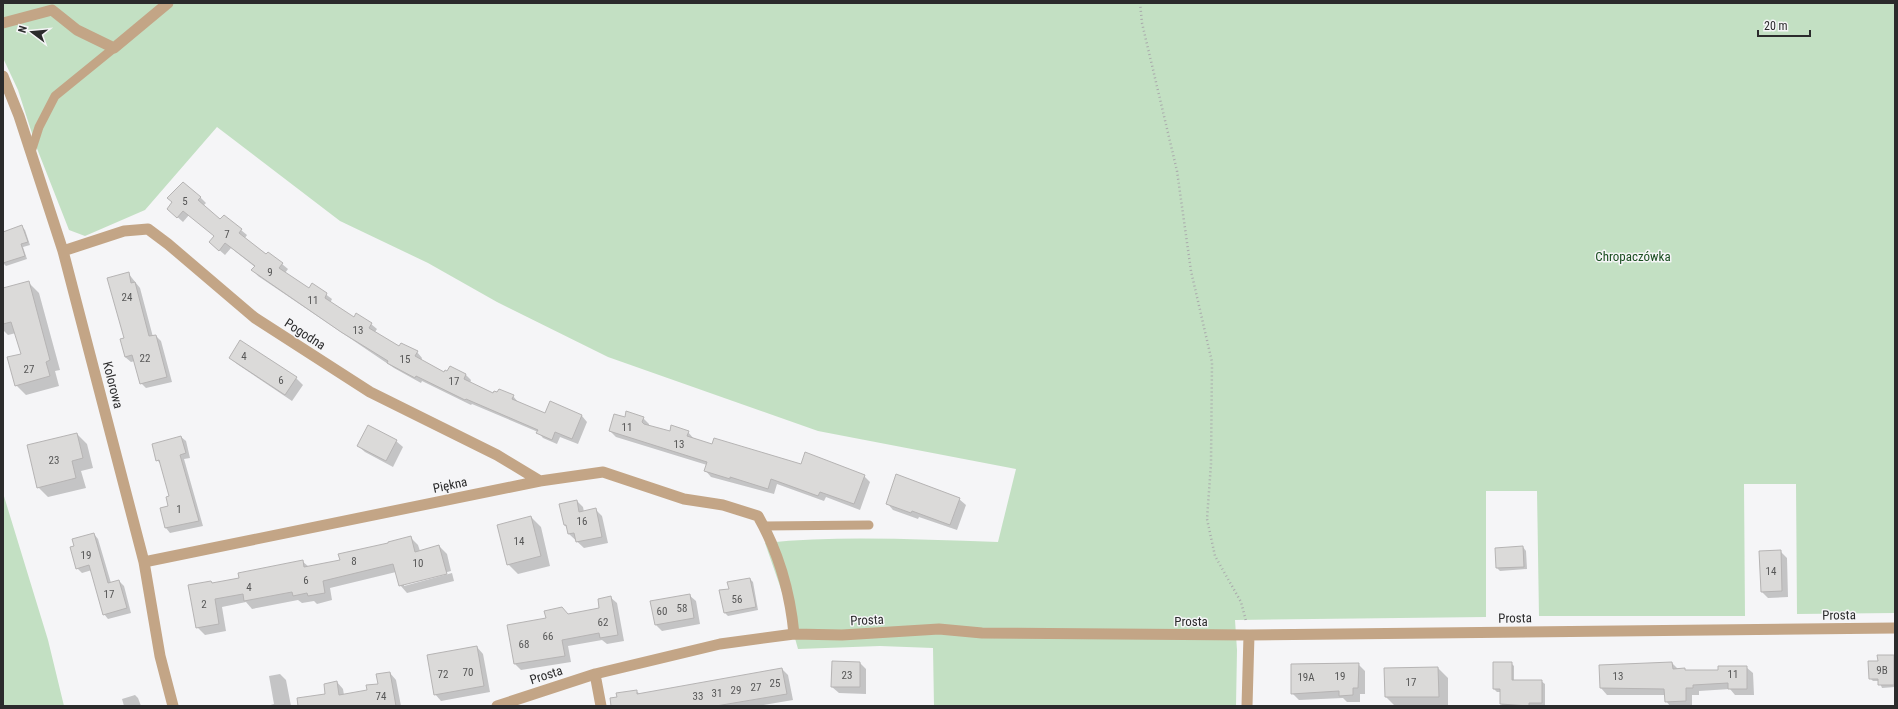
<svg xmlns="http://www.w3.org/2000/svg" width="1898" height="709" font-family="'Roboto Condensed',sans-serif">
	<rect width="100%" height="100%" fill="#f5f5f7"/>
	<path fill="#c3e0c3" d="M 3,3 L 1895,3 L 1895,613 L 1797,614 L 1796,484 L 1744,484 L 1745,616 L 1539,616 L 1537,491 L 1486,491 L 1486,617 L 1235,620 L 1237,650 L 1236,706 L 934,706 L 933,648 L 880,646 L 798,649 L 782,592 L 765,543 C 842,535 920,540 998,542 L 1016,469 L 818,431 L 608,357 L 497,302 L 428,263 L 340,221 L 217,127 L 145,210 L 85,236 L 69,230 L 36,146 L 18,90 L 3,58 Z
		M 3,493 L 48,640 L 64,706 L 3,706 Z"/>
	<path fill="#0003" d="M 200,197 L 206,203 L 203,206 L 220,221 L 224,216 L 247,235 L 245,238 L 267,255 L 282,264 L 288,269 L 285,273 L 309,290 L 312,284 L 332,299 L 330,303 L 354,318 L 371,324 L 377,329 L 375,332 L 400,348 L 417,352 L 422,358 L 421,361 L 444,373 L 448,372 L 450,367 L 466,375 L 471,380 L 470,383 L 494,394 L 513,396 L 518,402 L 545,414 L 550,403 L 582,416 L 587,422 L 578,444 L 560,437 L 557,444 L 543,438 L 538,432 L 472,404 L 471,405 L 422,381 L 421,383 L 394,368 L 258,276 L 253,270 L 255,267 L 231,248 L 225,255 L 210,242 L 215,236 L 189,215 L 183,222 L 174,214 Z
		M 22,227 L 25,230 L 30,245 L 23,247 L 27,259 L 6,266 L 3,263 L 3,233 Z
		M 128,273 L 140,288 L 153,337 L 156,336 L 161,341 L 172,382 L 146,388 L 141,383 L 135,361 L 131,362 L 125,357 Z
		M 29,283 L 39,293 L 60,370 L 55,371 L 59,386 L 26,395 L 16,385 L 22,354 L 16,333 L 8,335 L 3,330 L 3,289 Z
		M 230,358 L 296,378 L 303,385 L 292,401 L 237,364 Z
		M 625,418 L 643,418 L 649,424 L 649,426 L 670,432 L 688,432 L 694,439 L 713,445 L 802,465 L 864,476 L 870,482 L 860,510 L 826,497 L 824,501 L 777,484 L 774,494 L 711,477 L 705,470 L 707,465 L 616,437 L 610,431 Z
		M 77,434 L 87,444 L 93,468 L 81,471 L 86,488 L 48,497 L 38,487 Z
		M 181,437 L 186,441 L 190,458 L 184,459 L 203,526 L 170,533 L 166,528 L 161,508 L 169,506 L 170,497 L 161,464 L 157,460 Z
		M 396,441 L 403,447 L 393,467 L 365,452 L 358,446 Z
		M 959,499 L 966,505 L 957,530 L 919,517 L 918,519 L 893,510 L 887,503 Z
		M 577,501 L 583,507 L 584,512 L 596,510 L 602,516 L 608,543 L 584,548 L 569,534 L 568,528 L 564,525 Z
		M 531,517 L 541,527 L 550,566 L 518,574 L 508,564 Z
		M 94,534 L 98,539 L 111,583 L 119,581 L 124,586 L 131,613 L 108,619 L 104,614 L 92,570 L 82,573 L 77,568 Z
		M 410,537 L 418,545 L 420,551 L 439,546 L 447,554 L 451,571 L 404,584 L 404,586 L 452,573 L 454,581 L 407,593 L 400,585 L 396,572 L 330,588 L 332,600 L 317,604 L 314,601 L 302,603 L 298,600 L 252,609 L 246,602 L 222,607 L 226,631 L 205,635 L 197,627 L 211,582 L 213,584 L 240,578 L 302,561 L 309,567 L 341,561 Z
		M 1523,547 L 1526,551 L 1527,569 L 1500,571 L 1497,568 Z
		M 1780,551 L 1787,558 L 1788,597 L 1768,598 L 1762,592 Z
		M 750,579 L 753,582 L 758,610 L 728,616 L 725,613 L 730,590 Z
		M 689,595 L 696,601 L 700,624 L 662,631 L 656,625 Z
		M 610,597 L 617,603 L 624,641 L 607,644 L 602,640 L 568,646 L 571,662 L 521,670 L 515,664 L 600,609 Z
		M 477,647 L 483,654 L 490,692 L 441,701 L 435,694 Z
		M 1893,656 L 1895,657 L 1895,687 L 1882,688 L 1879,681 L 1873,681 L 1870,678 L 1879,662 Z
		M 860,663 L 866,669 L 866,694 L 839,693 L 832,687 Z
		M 1511,663 L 1514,666 L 1514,681 L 1541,681 L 1545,684 L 1545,705 L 1503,706 L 1501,704 L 1501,692 L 1497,692 L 1494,689 Z
		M 1672,663 L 1679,670 L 1686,671 L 1719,671 L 1746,667 L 1753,673 L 1754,695 L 1735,695 L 1730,689 L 1699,691 L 1699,695 L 1692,695 L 1692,706 L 1670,706 L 1666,701 L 1665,695 L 1607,695 L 1601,688 Z
		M 1358,664 L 1365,671 L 1365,694 L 1360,694 L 1360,702 L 1347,702 L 1343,698 L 1299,700 L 1292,693 Z
		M 1438,668 L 1448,678 L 1448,706 L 1395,706 L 1386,697 L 1385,669 Z
		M 782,669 L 788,675 L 793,700 L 757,706 L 620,706 L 636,691 L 640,694 Z
		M 390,673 L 396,680 L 401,706 L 314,706 L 337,682 L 343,689 L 344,695 L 368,691 L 379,684 Z
		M 280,674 L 286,680 L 291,706 L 267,706 L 274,704 L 269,676 Z
		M 135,695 L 138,698 L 141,706 L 124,706 L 122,699 Z"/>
	<path fill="#dbdad9" stroke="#b6b4b4" d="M 183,182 L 201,197 L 198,200 L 220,219 L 224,215 L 242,229 L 239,233 L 266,254 L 268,252 L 283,263 L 279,268 L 309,288 L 312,283 L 327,293 L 325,298 L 354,317 L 356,313 L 372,323 L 369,328 L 399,346 L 401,343 L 418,351 L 415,356 L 444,372 L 445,370 L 447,371 L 450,366 L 466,374 L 464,379 L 493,393 L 494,391 L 497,392 L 499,389 L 514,395 L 512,399 L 545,413 L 550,401 L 582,415 L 572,439 L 555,432 L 552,440 L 536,433 L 538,430 L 466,399 L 465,400 L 416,376 L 415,378 L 387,363 L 388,361 L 341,332 L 251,270 L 255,266 L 225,243 L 219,251 L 209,242 L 214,236 L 183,211 L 177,218 L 167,209 L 172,202 L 167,198 Z
		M 22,225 L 28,242 L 21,244 L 25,256 L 3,263 L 3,232 Z
		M 129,272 L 131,283 L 135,282 L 149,336 L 156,335 L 167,377 L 140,384 L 132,355 L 125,357 L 120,339 L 124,338 L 107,278 Z
		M 29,281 L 50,360 L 46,362 L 50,376 L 15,386 L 7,357 L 21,354 L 11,322 L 3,324 L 3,288 Z
		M 240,340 L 297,377 L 285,395 L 229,358 Z
		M 626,411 L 644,417 L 642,422 L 644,424 L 670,431 L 671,425 L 689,431 L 687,436 L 712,444 L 714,438 L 801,464 L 805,452 L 865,475 L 854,504 L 820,492 L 818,496 L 771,479 L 768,489 L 730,477 L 730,479 L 704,471 L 707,462 L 609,431 L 614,414 L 625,417 Z
		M 368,425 L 397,440 L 386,461 L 357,446 Z
		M 77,433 L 83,458 L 72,461 L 76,478 L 37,488 L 27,445 Z
		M 181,436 L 186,453 L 180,455 L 199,521 L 165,528 L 160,508 L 168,506 L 166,497 L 169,496 L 159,460 L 156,461 L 152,444 Z
		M 896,474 L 960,498 L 950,525 L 912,511 L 911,513 L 886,504 Z
		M 577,500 L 579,512 L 596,508 L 602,537 L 576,542 L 574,533 L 568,534 L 566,525 L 564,525 L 559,504 Z
		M 531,516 L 541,556 L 507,565 L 497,525 Z
		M 94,533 L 108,583 L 119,580 L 127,608 L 103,615 L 89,565 L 76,569 L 70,547 L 74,546 L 72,539 Z
		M 411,536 L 415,552 L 439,545 L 447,574 L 399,586 L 393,564 L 323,581 L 325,593 L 308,596 L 307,593 L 293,596 L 292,592 L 244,601 L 243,594 L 215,599 L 219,624 L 196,628 L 188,585 L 211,581 L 212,583 L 239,578 L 238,573 L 303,560 L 304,567 L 340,560 L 338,554 L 388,543 L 388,542 Z
		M 1523,546 L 1524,567 L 1496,568 L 1495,548 Z
		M 1781,550 L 1782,591 L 1761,592 L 1759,551 Z
		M 750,578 L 756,607 L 724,613 L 719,590 L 729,589 L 727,582 Z
		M 690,594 L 694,618 L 655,625 L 650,601 Z
		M 611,596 L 618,635 L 600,638 L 599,633 L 562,640 L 565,656 L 514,664 L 507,625 L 546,618 L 544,611 L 562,607 L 568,614 L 599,608 L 598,599 Z
		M 477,646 L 484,686 L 434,695 L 427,655 Z
		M 1877,655 L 1894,655 L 1894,685 L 1878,685 L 1878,679 L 1869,679 L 1868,661 L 1878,661 Z
		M 832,661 L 860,662 L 860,687 L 831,687 Z
		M 1493,662 L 1512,662 L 1512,680 L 1542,680 L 1542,703 L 1529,703 L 1529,706 L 1500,704 L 1500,689 L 1493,689 Z
		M 1672,662 L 1673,669 L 1685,668 L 1685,670 L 1718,670 L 1718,666 L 1747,666 L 1747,689 L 1728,689 L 1728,683 L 1693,685 L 1693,688 L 1686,688 L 1686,701 L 1665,702 L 1664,689 L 1600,688 L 1599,665 Z
		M 1359,663 L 1358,688 L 1353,688 L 1353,695 L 1339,696 L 1339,691 L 1291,694 L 1291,664 Z
		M 1438,667 L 1439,697 L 1385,697 L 1384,668 Z
		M 782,668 L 787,694 L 716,706 L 611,706 L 610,698 L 617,697 L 616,693 L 637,690 L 637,694 Z
		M 390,672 L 396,706 L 298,706 L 297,698 L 325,694 L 324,684 L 337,681 L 339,695 L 367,690 L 366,685 L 378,684 L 376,674 Z"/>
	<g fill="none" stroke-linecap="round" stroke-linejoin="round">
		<path stroke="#aaaaac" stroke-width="2.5" stroke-dasharray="1 3" stroke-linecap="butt" d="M 1140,3 L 1142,23 L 1177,171 L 1191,271 L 1212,362 L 1211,464 L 1207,519 L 1215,556 L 1241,602 L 1246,621"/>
		<path stroke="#c3a586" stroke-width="9" d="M 31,152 L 39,127 L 55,96 L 114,48
			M 764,526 L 869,525"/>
		<path stroke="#c3a586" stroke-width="11" d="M 3,23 L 52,10 L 77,30 L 114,48 L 168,3
			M 3,76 L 19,116 L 63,251 L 144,562 L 160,656 L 173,706
			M 63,251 L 124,231 L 148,229 L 168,244 L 255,318 L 370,392 L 497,455 L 540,481
			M 144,562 L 540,481 L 603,472 L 684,499 L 723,505 L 758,516 C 779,553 790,592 794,634
			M 595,674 L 601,706
			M 497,706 L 595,674 L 720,644 L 794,634 L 842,635 L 939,629 L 982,633 L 1249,635 L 1895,628
			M 1247,706 L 1249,635"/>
	</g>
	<g text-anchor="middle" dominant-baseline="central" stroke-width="3" stroke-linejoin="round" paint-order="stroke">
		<g font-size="11" fill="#575757">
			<text x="185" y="201">5</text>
			<text x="227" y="234">7</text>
			<text x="270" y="272">9</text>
			<text x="127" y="297">24</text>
			<text x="313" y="300">11</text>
			<text x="358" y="330">13</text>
			<text x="244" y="356">4</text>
			<text x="145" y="358">22</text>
			<text x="405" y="359">15</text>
			<text x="29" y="369">27</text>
			<text x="281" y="380">6</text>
			<text x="454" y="381">17</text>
			<text x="627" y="427">11</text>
			<text x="679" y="444">13</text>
			<text x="54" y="460">23</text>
			<text x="179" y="509">1</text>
			<text x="582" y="521">16</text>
			<text x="519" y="541">14</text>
			<text x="86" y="555">19</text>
			<text x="354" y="561">8</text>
			<text x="418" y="563">10</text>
			<text x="1771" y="571">14</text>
			<text x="306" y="580">6</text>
			<text x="249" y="587">4</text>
			<text x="109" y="594">17</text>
			<text x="737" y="599">56</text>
			<text x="204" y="604">2</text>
			<text x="682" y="608">58</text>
			<text x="662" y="611">60</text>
			<text x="603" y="622">62</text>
			<text x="548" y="636">66</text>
			<text x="524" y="644">68</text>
			<text x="1882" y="670">9B</text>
			<text x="468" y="672">70</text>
			<text x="443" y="674">72</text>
			<text x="1733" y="674">11</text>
			<text x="847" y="675">23</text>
			<text x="1340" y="676">19</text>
			<text x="1618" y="676">13</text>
			<text x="1306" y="677">19A</text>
			<text x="1411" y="682">17</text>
			<text x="775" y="683">25</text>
			<text x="756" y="687">27</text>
			<text x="736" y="690">29</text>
			<text x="717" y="693">31</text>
			<text x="381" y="696">74</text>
			<text x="698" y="696">33</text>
		</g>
		<g font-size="13" fill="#1b4f21" stroke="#f5f5f7">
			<text x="1633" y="256">Chropaczówka</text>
		</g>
		<g font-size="13" fill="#2b2b2c" stroke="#f5f5f7">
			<text transform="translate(305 334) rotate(33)">Pogodna</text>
			<text transform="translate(113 385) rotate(76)">Kolorowa</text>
			<text transform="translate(450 485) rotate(-12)">Piękna</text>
			<text transform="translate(1839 615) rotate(-1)">Prosta</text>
			<text transform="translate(1515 618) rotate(-1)">Prosta</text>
			<text transform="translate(867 620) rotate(-3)">Prosta</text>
			<text x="1191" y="621">Prosta</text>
			<text transform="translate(546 675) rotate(-18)">Prosta</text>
		</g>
	</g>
	<rect width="1898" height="709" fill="none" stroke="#2b2b2c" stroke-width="8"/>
	<g transform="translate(32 32) rotate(286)" stroke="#f5f5f7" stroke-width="3" paint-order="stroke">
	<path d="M0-3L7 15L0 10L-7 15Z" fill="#2b2b2c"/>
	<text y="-6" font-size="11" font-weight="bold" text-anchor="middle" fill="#2b2b2c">N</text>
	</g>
	<path d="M1758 30v6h52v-6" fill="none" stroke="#2b2b2c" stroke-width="2"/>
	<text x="1764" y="30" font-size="12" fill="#2b2b2c" stroke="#f5f5f7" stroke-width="3" paint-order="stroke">20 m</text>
</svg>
